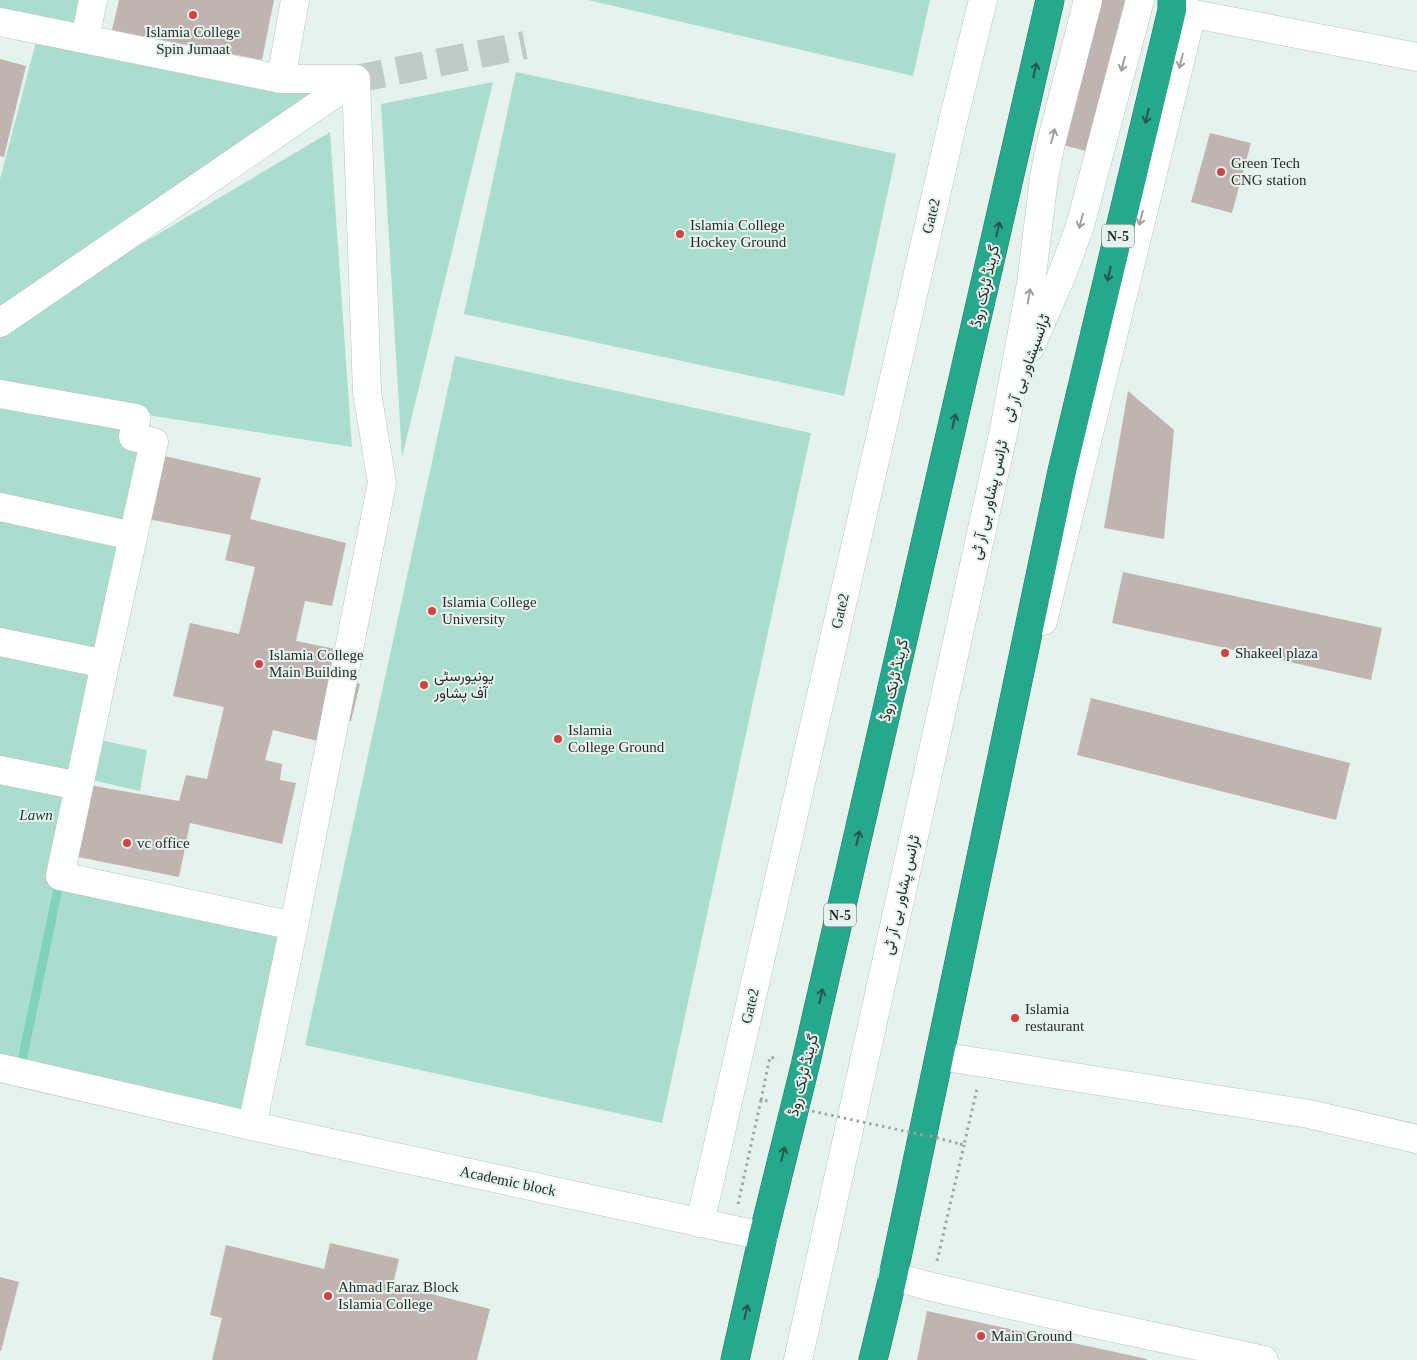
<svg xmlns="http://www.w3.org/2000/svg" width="1417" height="1360" font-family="'Times New Roman',Vazirmatn,serif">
	<rect width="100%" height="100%" fill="#e6f2ee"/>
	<path fill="#aaddcd" d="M 0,0 L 93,0 L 84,44 L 0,28 Z
		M 588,0 L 930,0 L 913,76 Z
		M 37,38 L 281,80 L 332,97 L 0,322 L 0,179 Z
		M 516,72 L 896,154 L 844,396 L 464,314 Z
		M 493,82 L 402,457 L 381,104 Z
		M 330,132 L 352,447 L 0,392 L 0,328 Z
		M 455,356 L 811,433 L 662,1123 L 305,1045 Z
		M 0,394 L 135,418 L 153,442 L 79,786 L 0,770 Z
		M 100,740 L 147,750 L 140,791 L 92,780 Z
		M 0,771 L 79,786 L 60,877 L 293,927 L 251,1125 L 0,1070 Z"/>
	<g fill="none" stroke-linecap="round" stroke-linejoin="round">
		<path stroke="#81d2bb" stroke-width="9" d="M 20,1070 L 60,879"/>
	</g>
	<path fill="#c0b4b2" d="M 119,0 L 274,0 L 262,60 L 112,30 Z
		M 1091,0 L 1132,0 L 1094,153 L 1055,143 Z
		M 0,59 L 26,66 L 4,157 L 0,156 Z
		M 1210,133 L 1251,143 L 1232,213 L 1191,202 Z
		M 1128,391 L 1174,430 L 1164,539 L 1104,528 Z
		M 151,453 L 261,478 L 250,519 L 346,543 L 332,606 L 305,601 L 296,641 L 341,650 L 334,678 L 360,684 L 351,721 L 327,714 L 321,742 L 273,730 L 265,760 L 282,764 L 280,780 L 296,783 L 282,844 L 190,823 L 179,877 L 68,855 L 83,784 L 179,801 L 186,775 L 207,779 L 224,707 L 173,696 L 190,623 L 239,634 L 255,567 L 225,560 L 231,535 L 137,517 Z
		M 1123,572 L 1382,628 L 1371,680 L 1112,623 Z
		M 1091,698 L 1350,763 L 1336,820 L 1077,755 Z
		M 330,1243 L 399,1259 L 393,1284 L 490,1309 L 477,1360 L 212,1360 L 222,1318 L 210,1315 L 226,1245 L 324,1269 Z
		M 0,1277 L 19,1282 L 1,1351 L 0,1351 Z
		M 927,1311 L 1147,1359 L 1147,1360 L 917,1360 Z"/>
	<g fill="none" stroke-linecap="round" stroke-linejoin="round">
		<path stroke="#c0cbc7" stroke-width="28" stroke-dasharray="28 14" stroke-linecap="butt" d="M 356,79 L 525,45"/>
		<g stroke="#b9c5c1" stroke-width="29">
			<path id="minor" d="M 1173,10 L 1417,57
				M 0,22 L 281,79 L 356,79 L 367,392 L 382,483 L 294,926 L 252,1126
				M 85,39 L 93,0
				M 281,79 L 295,0
				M 0,323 L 356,79
				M 1030,348 L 1061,277 L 1080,226 L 1140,0
				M 0,394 L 136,418 L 133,437 L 154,442 L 105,664 L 60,876 L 294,926
				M 0,507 L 133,536
				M 1043,621 L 1192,13
				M 0,642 L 105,664
				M 0,770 L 79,786
				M 952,1058 L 1309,1114 L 1417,1139
				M 0,1068 L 252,1126 L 763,1236
				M 700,1223 L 952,125 L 983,0
				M 892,1276 L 932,1287 L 1086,1322 L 1264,1360
				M 798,1360 L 1004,430 L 1031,283 L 1044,178 L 1050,147 L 1088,0"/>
		</g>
		<g stroke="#267d69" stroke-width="29">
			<path id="highway" d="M 735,1360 L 763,1236 L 805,1066 L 1050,0
				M 873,1360 L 892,1281 L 1062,471 L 1172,10 L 1172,0"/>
		</g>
		<path stroke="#9da6a3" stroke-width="3" stroke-dasharray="2.5 4" stroke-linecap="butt" d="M 761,1100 L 770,1057 L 778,1059
			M 960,1144 L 964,1145 L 977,1089
			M 738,1204 L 761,1100 L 768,1101
			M 937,1261 L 964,1145"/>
		<use href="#minor" stroke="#fff" stroke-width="28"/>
		<use href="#highway" stroke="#25a88b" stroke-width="28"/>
		<path stroke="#9da6a3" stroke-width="3" stroke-dasharray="2.5 4" stroke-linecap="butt" d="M 793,1107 L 927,1136
			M 930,1136 L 960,1144"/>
	</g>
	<defs><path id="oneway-shaft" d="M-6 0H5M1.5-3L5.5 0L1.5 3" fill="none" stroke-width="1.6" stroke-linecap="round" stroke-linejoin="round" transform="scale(1.25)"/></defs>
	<g stroke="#9ea0a0">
		<use href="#oneway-shaft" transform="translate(1181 61) rotate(104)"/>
		<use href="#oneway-shaft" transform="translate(1123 64) rotate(105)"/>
		<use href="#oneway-shaft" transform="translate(1053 136) rotate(-75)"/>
		<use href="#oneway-shaft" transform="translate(1141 218) rotate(104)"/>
		<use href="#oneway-shaft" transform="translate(1081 221) rotate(106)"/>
		<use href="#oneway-shaft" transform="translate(1029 296) rotate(-80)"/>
	</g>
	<g stroke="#27584d">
		<use href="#oneway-shaft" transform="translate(1035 70) rotate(-77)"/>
		<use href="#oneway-shaft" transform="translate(1147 116) rotate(103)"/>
		<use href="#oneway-shaft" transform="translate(998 229) rotate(-77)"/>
		<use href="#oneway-shaft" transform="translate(1109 274) rotate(103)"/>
		<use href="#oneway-shaft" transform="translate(954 421) rotate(-77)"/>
		<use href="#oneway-shaft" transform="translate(858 838) rotate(-77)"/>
		<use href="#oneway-shaft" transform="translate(821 996) rotate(-77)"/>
		<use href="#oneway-shaft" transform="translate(783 1154) rotate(-76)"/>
		<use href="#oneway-shaft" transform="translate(746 1312) rotate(-77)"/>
	</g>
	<g fill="#d24341" stroke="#e6f2ee" stroke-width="2">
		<circle cx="193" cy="15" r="5"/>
		<circle cx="1221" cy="172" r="5"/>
		<circle cx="680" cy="234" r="5"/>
		<circle cx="432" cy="611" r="5"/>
		<circle cx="1225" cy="653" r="5"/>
		<circle cx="259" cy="664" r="5"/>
		<circle cx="424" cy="685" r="5"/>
		<circle cx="558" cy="739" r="5"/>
		<circle cx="127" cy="843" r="5"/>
		<circle cx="1015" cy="1018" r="5"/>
		<circle cx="328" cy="1296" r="5"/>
		<circle cx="981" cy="1336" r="5"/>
	</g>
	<g text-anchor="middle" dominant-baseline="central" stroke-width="4" stroke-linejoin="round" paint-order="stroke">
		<g fill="#e6f2ee" stroke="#616866" stroke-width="1">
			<rect x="1102" y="224.5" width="32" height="23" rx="4"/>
			<rect x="824" y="903.5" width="32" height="23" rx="4"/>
		</g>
		<g font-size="14" font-weight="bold" fill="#282d2b">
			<text x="1118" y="236">N-5</text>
			<text x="840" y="915">N-5</text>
		</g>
		<g font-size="15" fill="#282d2b" stroke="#e6f2ee" text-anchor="start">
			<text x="193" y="32" text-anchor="middle">Islamia College<tspan x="193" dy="17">Spin Jumaat</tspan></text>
			<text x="1231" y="163">Green Tech<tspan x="1231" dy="17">CNG station</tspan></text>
			<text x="690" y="225">Islamia College<tspan x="690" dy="17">Hockey Ground</tspan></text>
			<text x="442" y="602">Islamia College<tspan x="442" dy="17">University</tspan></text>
			<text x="1235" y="653">Shakeel plaza</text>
			<text x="269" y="655">Islamia College<tspan x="269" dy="17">Main Building</tspan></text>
			<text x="434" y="676">یونیورسٹی<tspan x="434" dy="17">آف پشاور</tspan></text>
			<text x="568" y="730">Islamia<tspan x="568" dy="17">College Ground</tspan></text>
			<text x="137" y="843">vc office</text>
			<text x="1025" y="1009">Islamia<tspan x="1025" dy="17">restaurant</tspan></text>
			<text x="338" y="1287">Ahmad Faraz Block<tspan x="338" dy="17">Islamia College</tspan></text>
			<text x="991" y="1336">Main Ground</text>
		</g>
		<g font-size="15" fill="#282d2b" stroke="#e6f2ee">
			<text transform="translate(931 216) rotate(-77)">Gate2</text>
			<text transform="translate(985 286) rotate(-77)">گرینڈ ٹرنک روڈ</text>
			<text transform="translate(1026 368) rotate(-70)">ٹرانسپشاور بی آر ٹی</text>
			<text transform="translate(989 500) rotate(-77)">ٹرانس پشاور بی آر ٹی</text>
			<text transform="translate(840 611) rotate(-77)">Gate2</text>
			<text transform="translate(894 680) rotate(-77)">گرینڈ ٹرنک روڈ</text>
			<text transform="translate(901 895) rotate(-77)">ٹرانس پشاور بی آر ٹی</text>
			<text transform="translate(750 1006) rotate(-77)">Gate2</text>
			<text transform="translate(803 1075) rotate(-76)">گرینڈ ٹرنک روڈ</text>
			<text transform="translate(508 1181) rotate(12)">Academic block</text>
		</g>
		<g font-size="15" font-style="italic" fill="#12382e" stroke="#e6f2ee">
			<text x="36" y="815">Lawn</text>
		</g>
	</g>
</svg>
